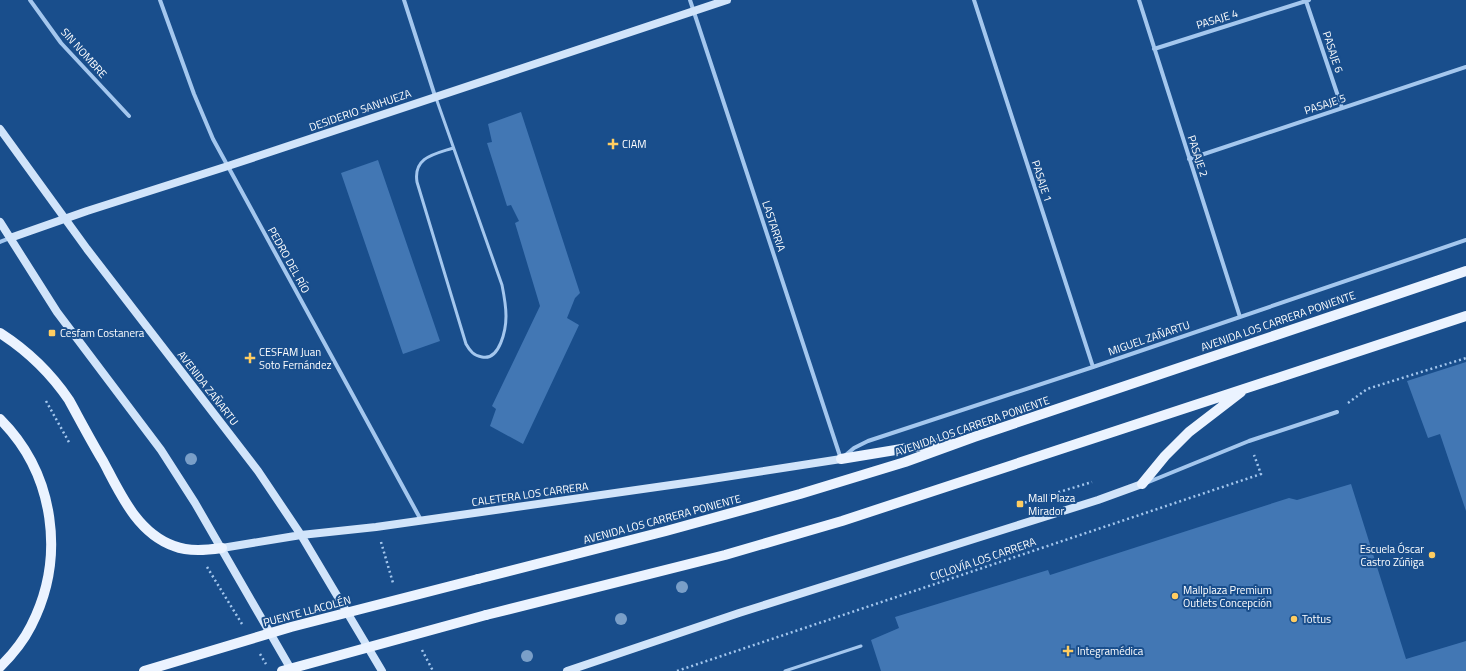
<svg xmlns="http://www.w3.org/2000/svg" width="1466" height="671" font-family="'Titillium Web',sans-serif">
	<rect width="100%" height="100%" fill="#194e8c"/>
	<path fill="#4277b4" d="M 521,112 L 580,293 L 575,298 L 567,318 L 579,325 L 523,444 L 490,426 L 496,409 L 492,406 L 540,306 L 515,223 L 519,221 L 511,205 L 507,206 L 487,143 L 492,142 L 488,124 Z
		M 378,160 L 440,341 L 403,354 L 341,173 Z
		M 1466,362 L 1466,511 L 1440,434 L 1428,438 L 1407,381 Z
		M 1351,484 L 1406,659 L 1466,641 L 1466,671 L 881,671 L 871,640 L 899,628 L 895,617 L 1048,570 L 1050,575 L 1289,498 L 1297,500 Z"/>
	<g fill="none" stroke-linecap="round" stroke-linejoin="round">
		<path stroke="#a4c7ee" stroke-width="2.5" stroke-dasharray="2 3" stroke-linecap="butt" d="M 46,401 L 70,444
			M 1348,403 L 1367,389 L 1466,358
			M 1020,504 L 1092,482
			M 381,542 L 393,583
			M 207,567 L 242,624
			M 422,650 L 433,671
			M 260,654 L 266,664
			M 677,671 L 1261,474 L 1254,455"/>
		<path stroke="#a4c7ee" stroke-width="3" d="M 436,98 L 502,285 C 504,295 506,306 506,316 C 506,329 500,361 482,357 C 474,356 470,351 466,344 L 417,182 C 413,157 435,154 453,148
			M 785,671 L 861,646"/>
		<path stroke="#a4c7ee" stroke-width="4" d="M 30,0 L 61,43 L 129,116
			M 160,0 L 194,94 L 213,139 L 421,520
			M 404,0 L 435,96
			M 690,0 L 841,459 L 854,448 L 868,441 L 1093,367 L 1466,240
			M 974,0 L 1093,367
			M 1139,0 L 1240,317
			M 1306,1 L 1342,108
			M 1154,49 L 1309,0
			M 1189,159 L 1466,67
			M 0,242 L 10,238
			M 1146,483 L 1249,441 L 1337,412"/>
		<path stroke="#d1e4fa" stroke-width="8" d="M 0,129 L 87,249 L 258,471 L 301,535 L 382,671
			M 0,222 L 57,312 L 161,450 L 195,503 L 292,671
			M 10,238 L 87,211 L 228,166 L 727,0
			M 222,548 L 301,535 L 376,527 L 699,481 L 841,459
			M 567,671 L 739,613 L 1098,500 L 1142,484"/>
		<path stroke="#ebf3ff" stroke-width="10" d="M 0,333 C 28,351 50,372 69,400 C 80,420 91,441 103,461 C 120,493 137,533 174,546 C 189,552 207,550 222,548
			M 0,419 C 55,474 66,558 31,626 C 23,642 12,655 0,667
			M 841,459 L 950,441
			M 1142,484 L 1165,456 L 1189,432 L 1241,392
			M 478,579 L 666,531 L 800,494 L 905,462 L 974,437 L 1466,271
			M 486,615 L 725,555 L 842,521 L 1466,316"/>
		<path stroke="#ebf3ff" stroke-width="10" d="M 144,671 L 291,627 L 478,579
			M 282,671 L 486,615"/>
	</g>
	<g fill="#7a9fc8">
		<circle cx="191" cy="459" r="6"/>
		<circle cx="682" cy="587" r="6"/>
		<circle cx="621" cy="619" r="6"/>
		<circle cx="527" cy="656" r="6"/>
	</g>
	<g fill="#ffcd61" stroke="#194e8c" stroke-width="1.5">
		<path d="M611 138h4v4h4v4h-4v4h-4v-4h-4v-4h4z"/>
		<rect x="48" y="329" width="8" height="8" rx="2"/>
		<path d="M248 352h4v4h4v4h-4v4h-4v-4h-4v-4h4z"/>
		<rect x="1016" y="500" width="8" height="8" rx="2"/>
		<circle cx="1432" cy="555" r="4"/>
		<circle cx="1175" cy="596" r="4"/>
		<circle cx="1294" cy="619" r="4"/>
		<path d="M1066 645h4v4h4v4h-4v4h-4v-4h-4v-4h4z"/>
	</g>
	<g text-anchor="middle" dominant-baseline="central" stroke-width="4" stroke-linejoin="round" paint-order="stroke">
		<g font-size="11" fill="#fff" stroke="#194e8c">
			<text transform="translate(1217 19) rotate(-17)">PASAJE 4</text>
			<text transform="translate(1333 52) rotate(72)">PASAJE 6</text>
			<text transform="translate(84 53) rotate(48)">SIN NOMBRE</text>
			<text transform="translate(1325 104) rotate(-18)">PASAJE 5</text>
			<text transform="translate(360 110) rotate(-19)">DESIDERIO SANHUEZA</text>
			<text transform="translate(1198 156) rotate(72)">PASAJE 2</text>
			<text transform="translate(1042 181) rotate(72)">PASAJE 1</text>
			<text transform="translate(774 226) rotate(72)">LASTARRIA</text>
			<text transform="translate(289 260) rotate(61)">PEDRO DEL RÍO</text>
			<text transform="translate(1278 321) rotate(-19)">AVENIDA LOS CARRERA PONIENTE</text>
			<text transform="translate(1149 338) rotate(-19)">MIGUEL ZAÑARTU</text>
			<text transform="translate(208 388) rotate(52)">AVENIDA ZAÑARTU</text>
			<text transform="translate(972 426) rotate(-19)">AVENIDA LOS CARRERA PONIENTE</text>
			<text transform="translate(530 494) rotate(-8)">CALETERA LOS CARRERA</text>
			<text transform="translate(662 519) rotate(-15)">AVENIDA LOS CARRERA PONIENTE</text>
			<text transform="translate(983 559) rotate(-19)">CICLOVÍA LOS CARRERA</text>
			<text transform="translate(307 611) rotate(-15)">PUENTE LLACOLÉN</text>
		</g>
		<g font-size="11" fill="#fff" stroke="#194e8c" text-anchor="start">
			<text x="622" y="144">CIAM</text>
			<text x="60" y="333">Cesfam Costanera</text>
			<text x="259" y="352">CESFAM Juan<tspan x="259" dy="13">Soto Fernández</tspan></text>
			<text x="1028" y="498">Mall Plaza<tspan x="1028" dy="13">Mirador</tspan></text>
			<text x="1424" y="549" text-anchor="end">Escuela Óscar<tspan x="1424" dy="13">Castro Zúñiga</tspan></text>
			<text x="1183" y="590">Mallplaza Premium<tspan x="1183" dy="13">Outlets Concepción</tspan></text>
			<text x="1302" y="619">Tottus</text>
			<text x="1077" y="651">Integramédica</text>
		</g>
	</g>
</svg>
